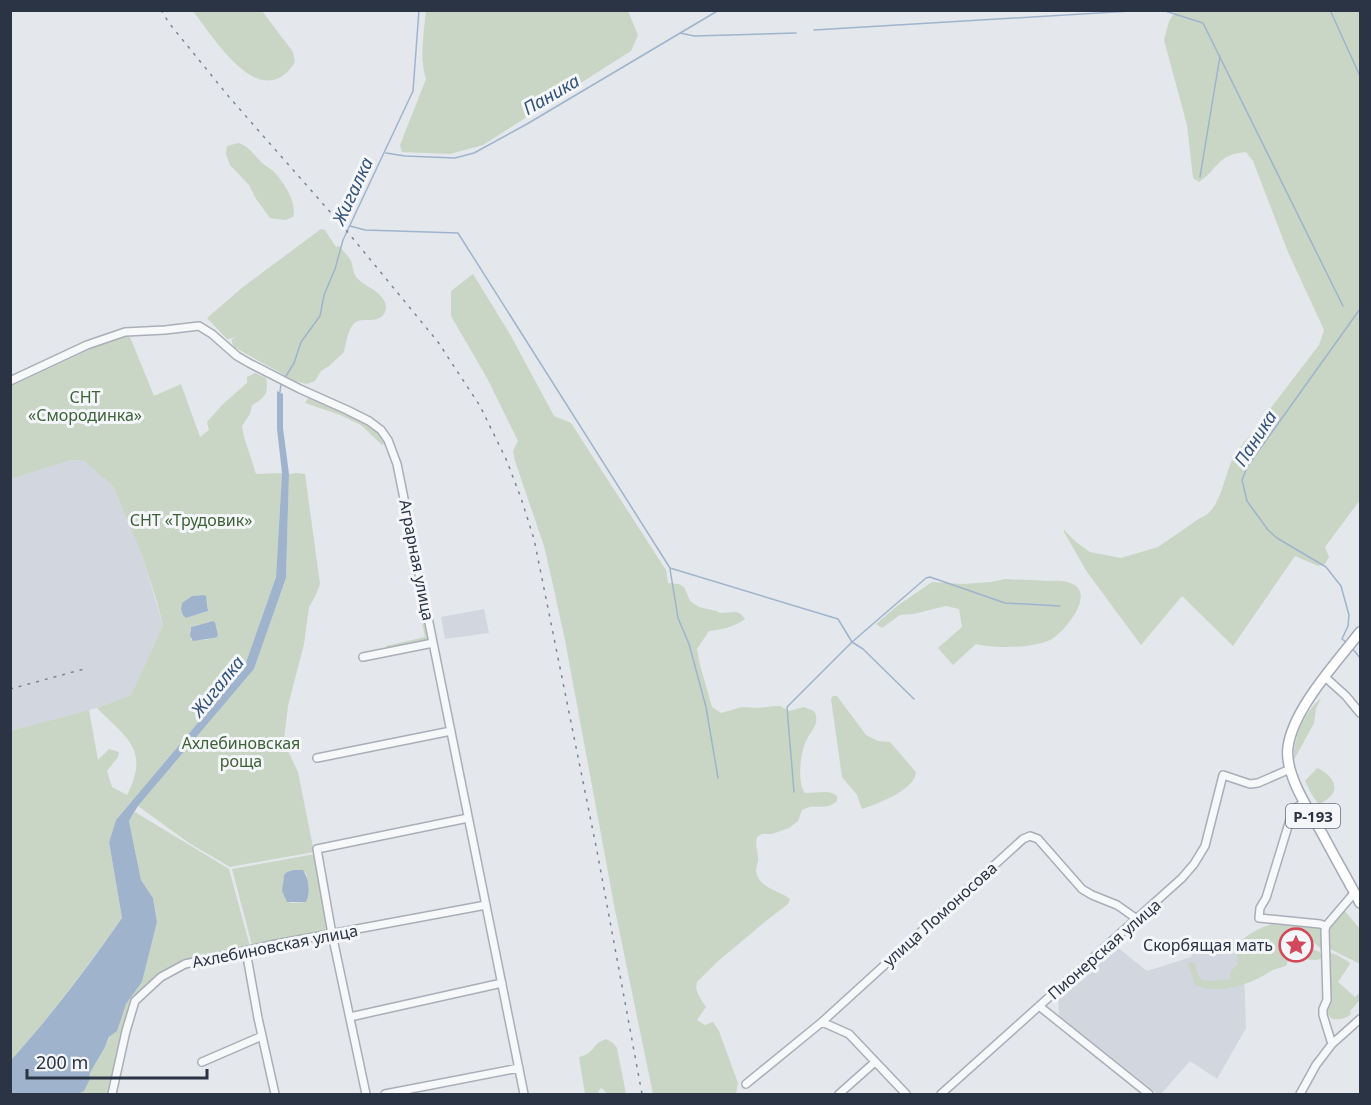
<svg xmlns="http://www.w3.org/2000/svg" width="1371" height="1105" font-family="'Noto Sans',sans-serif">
	<rect width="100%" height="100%" fill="#e4e7ec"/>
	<path fill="#d2d6de" d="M 71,460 L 84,461 L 113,486 L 142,556 L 163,625 L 131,695 L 97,708 L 11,731 L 10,479 Z
		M 484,609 L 489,633 L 445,639 L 441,617 Z
		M 1243,940 L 1246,1028 L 1217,1079 L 1190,1061 L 1161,1094 L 1158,1094 L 1059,1016 L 1058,998 L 1117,947 L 1147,971 L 1191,957 L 1196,942 Z"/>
	<path fill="#c9d6c5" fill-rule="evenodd" d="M 1176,10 L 1360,11 L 1360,500 L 1325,547 L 1329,557 L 1325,564 L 1318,566 L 1295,556 L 1233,646 L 1182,596 L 1141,645 L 1087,572 L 1064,532 L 1064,530 L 1076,542 L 1090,552 L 1121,558 L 1158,547 L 1200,518 C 1220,512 1224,477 1232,460 C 1235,456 1238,452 1240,448 L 1319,345 L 1324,330 L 1288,252 L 1253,161 L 1246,152 C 1241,153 1235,153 1231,155 C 1217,160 1211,175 1199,182 L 1193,178 L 1187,125 L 1164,40 L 1169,21 Z
		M 193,11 L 262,11 L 293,52 L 295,62 C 261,116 214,38 193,11 Z
		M 426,11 L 628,11 L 638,35 L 631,51 L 483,145 L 450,154 L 402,152 L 400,145 L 426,79 C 419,58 424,32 426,11 Z
		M 238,143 C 249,146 253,154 260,161 C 264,165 268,167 272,170 C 282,179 298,203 293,217 L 285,220 L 270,218 L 256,199 L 249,185 L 230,165 L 226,154 L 227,146 Z
		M 321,229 L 325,230 L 336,247 L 339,246 C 343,251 348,255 351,261 C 353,266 353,274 357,278 C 364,286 377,289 383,299 C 386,303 387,307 385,312 C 379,325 363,317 356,322 C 348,327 346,344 344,352 L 329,366 L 321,371 L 315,381 L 307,384 L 295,381 L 234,347 L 232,343 L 232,339 L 238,337 L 227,339 L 207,318 L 243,287 Z
		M 473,274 L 511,336 L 554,416 L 571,423 L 666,570 L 668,583 L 679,584 L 684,587 L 690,601 L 699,607 L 716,611 L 720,613 L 736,612 L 741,614 L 745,619 C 734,627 721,630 709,631 L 697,649 L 700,665 L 712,707 L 721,713 L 742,707 L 758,708 L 775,706 L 780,706 L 789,711 L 804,707 L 814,711 C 821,724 811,730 806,741 C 800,753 797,784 805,793 L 827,792 L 832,793 L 837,796 L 837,801 C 825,812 816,802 802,810 L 798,821 L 789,828 L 772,834 L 762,834 L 757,837 C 755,847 757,847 758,857 C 759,861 756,866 756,871 C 759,889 779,890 790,899 L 788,904 L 766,921 L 717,962 L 697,982 C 694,991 701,999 706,1007 L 697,1020 L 705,1025 L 713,1022 L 719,1031 L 738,1083 L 736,1094 L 653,1094 L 615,910 L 565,640 L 553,585 L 544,546 L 515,461 L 513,451 L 518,441 L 487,378 L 451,316 L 451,291 Z
		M 121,335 L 130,337 L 154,396 L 181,384 L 200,437 L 209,430 L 207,422 L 224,403 L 247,383 L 247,377 L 255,373 L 266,378 C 269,393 265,398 252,405 L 250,414 L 242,426 L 244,437 L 256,474 L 282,473 L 276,577 L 244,668 L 116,820 L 109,842 L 122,918 C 87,967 51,1016 11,1060 L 10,731 L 89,710 L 98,760 L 109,749 L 119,752 L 118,757 L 107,771 L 112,787 L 127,795 C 150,750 127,738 97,708 L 131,695 L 163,625 L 157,602 L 142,556 L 113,486 L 84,461 L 71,460 L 11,479 L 11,386 ZM 203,595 L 207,601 L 208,609 L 206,612 L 186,618 L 185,601 L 192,596 ZM 213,621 L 215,622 L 218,635 L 217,637 L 206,640 L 191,640 L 190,629 L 193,626 Z
		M 309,397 C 337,408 366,418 386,442 L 382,445 L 361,425 L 340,415 L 305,403 Z
		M 296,473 L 305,474 L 320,584 L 315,597 L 309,607 L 304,644 L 288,706 L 284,739 L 288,751 L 298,772 L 314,852 L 230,867 L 189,843 L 138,806 L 254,669 L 286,578 L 289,474 Z
		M 411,549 L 427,639 L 423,642 L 387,650 L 386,646 L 425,637 L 407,550 Z
		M 1005,579 C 1019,580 1033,580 1047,581 C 1055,581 1063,580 1070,583 C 1098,592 1064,633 1050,640 C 1034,648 993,649 976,644 L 953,665 L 938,648 L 962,627 L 959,609 L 946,606 L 913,614 L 900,615 L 882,628 L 876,624 L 897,606 L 932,582 L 963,584 L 991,582 Z
		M 833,696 L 837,696 L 866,735 L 878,741 L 890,742 L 916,772 C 915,790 877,804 862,809 L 857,795 L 842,777 L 831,699 Z
		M 1321,698 L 1316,709 L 1314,723 L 1294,760 C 1293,737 1304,713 1321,698 Z
		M 1317,768 C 1327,772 1341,784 1331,796 C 1328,799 1323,802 1319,805 L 1311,793 L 1305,781 Z
		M 135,812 L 229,869 L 251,950 L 177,964 L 141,993 L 136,998 L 111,1094 L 77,1094 L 84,1090 L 89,1081 L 90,1073 L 105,1047 L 126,1004 L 142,982 L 157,922 L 153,898 L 141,880 L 129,821 Z
		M 315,854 L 330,935 L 253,949 L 232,869 ZM 299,870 L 306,873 C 308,883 312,893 306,902 L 291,903 L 286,900 C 282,883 278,871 299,870 Z
		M 1344,910 L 1360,929 L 1360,964 L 1330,949 C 1326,927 1330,926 1344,910 Z
		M 1272,924 L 1320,927 L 1322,946 L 1321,949 L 1306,935 L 1291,936 C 1285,942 1288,947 1293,953 L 1315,950 L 1320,952 L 1322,958 L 1317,960 L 1288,958 L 1287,965 C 1282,968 1278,968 1273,970 C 1269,972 1265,975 1261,977 C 1242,987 1215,994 1195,985 L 1188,964 L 1189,963 L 1194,962 L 1198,975 L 1202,980 L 1210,981 L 1230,979 L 1230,972 L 1238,964 L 1235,946 C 1245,936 1258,928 1272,924 Z
		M 1329,953 L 1335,954 L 1349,962 L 1350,964 L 1338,982 L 1355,997 L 1359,994 L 1360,995 L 1360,1000 L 1350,1011 L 1351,1014 C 1346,1019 1338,1020 1332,1019 L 1327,1013 L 1326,1007 L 1330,984 Z
		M 606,1039 L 613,1043 L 617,1048 L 626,1094 L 607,1094 L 603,1089 L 601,1088 L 598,1092 L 600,1094 L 585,1094 L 579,1057 C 596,1053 591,1044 606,1039 Z"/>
	<path fill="#9fb4cc" d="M 277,391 L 283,394 L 283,428 L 289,474 L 286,578 L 254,669 L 138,806 L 129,821 L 141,880 L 153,898 L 157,922 L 142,982 L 126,1004 L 117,1031 L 109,1037 L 105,1047 L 90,1073 L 89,1081 L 84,1091 L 77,1094 L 11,1094 L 11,1060 C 51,1016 87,968 122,918 L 109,842 L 116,820 L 244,668 L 276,577 L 282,473 L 277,429 Z
		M 203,595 L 206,596 L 208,611 L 186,618 L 183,615 L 181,609 L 182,603 L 192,596 Z
		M 213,621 L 215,622 L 218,635 L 217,637 L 214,638 L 193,641 L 190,636 L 191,627 Z
		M 294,870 L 303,870 C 309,879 311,893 306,902 L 287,902 L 282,891 L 284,875 L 287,872 Z"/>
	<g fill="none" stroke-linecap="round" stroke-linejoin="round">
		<path stroke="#9fb4cc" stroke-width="1.5" d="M 1162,10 L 1203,23 L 1343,306
			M 1330,10 L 1360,76
			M 814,30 L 1148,10
			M 680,33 L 694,36 L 796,33
			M 386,153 L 405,156 L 455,158 L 474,153 L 527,124 L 719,10
			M 1200,177 L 1220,56
			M 350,226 L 365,230 L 458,233 L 670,568 L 838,619 L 852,642 L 863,649 L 914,699
			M 286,376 L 294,363 L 301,342 L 320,316 L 324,295 L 335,269 L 343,240 L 413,91 L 419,10
			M 280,392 L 281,384
			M 670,569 L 678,618 L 689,644 L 706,707 L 718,778
			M 1346,642 L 1342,639 L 1348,626 L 1349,615 L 1341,586 L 1326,567 L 1277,538 L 1268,530 L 1247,501 L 1242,480 L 1247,467 L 1360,309
			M 1352,648 L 1360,658
			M 794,792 L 787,707 L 852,642 L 926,578 L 930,577 L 1005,603 L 1060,606"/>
		<g stroke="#a9aeb7" stroke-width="10">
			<path id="minor" d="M 10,381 L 87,345 L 125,332 L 165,330 L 199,326 L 212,334 L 237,356 L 249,363 L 300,389 L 347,410 L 369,421 L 381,430 L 388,440 L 397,464 L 524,1094
				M 363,657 L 433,643
				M 1325,677 L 1346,696 L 1360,713
				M 317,758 L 451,731
				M 1305,802 L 1293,810 L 1266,898 L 1260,908 L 1259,918 L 1320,924 L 1326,926
				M 246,951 L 258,1018 L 275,1094
				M 1039,1006 L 1149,1094
				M 350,1017 L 502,983
				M 822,1022 L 849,1034 L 906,1094
				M 1332,1044 L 1323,1015 L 1323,1009 L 1327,1000 L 1325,930 L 1326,926 L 1355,892
				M 202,1062 L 262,1036
				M 746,1084 L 822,1022 L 1023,839 L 1030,836 L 1038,839 L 1082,889 L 1092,895 L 1117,905 L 1137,919
				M 112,1094 L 126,1031 L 135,1001 L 161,977 L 185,964 L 271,945 L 486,905
				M 366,1094 L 332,934 L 317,849 L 468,818
				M 385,1094 L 519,1068
				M 839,1094 L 875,1062
				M 941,1094 L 1182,878 L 1194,864 L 1205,846 L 1223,775 L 1250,784 L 1258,783 L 1290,769
				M 1300,1094 L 1316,1065 L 1332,1044 L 1360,1019"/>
		</g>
		<g stroke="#a3abb8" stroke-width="12">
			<path id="major" d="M 1360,632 C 1337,662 1293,709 1288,747 C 1284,774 1310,812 1323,835 C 1335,858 1348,880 1360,903"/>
		</g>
		<use href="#minor" stroke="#f7f8fa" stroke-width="7"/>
		<use href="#major" stroke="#fff" stroke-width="9"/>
		<path stroke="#7d8696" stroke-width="1.5" stroke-dasharray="3 6" stroke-linecap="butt" d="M 161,10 L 169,23 L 229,97 L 346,230 L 438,342 L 480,406 L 506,459 L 521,498 L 534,539 L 597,851 L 642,1094
			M 10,689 L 84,669"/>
	</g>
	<defs>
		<g id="sight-ring" transform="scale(1.725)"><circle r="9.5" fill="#f4f6f9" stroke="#d1495b" stroke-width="1.5"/><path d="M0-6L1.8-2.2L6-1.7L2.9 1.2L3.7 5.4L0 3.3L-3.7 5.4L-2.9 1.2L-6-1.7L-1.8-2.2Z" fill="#d1495b"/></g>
	</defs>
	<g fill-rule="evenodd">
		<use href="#sight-ring" x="1296" y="945"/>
	</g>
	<g text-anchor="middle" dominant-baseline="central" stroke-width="6" stroke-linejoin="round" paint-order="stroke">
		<rect fill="#f4f6f9" stroke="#676e7b" stroke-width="1.5" x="1286" y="804" width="54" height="24" rx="4.5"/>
		<g font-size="15" font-weight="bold" fill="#2b3445">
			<text x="1313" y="816">Р-193</text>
		</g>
		<g font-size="16" fill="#3f6138" stroke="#f4f6f9">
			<text x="85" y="397">СНТ<tspan x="85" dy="18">«Смородинка»</tspan></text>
			<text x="191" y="520">СНТ «Трудовик»</text>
			<text x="241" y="743">Ахлебиновская<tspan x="241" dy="18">роща</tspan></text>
		</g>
		<g font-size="16" fill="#2b3445" stroke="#f4f6f9">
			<text transform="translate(417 560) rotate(79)">Аграрная улица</text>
			<text transform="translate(940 914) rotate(-42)">улица Ломоносова</text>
			<text transform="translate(275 946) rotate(-11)">Ахлебиновская улица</text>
			<text transform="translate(1104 949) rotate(-41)">Пионерская улица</text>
		</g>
		<g font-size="16" fill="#2b3445" stroke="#f4f6f9" text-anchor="end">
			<text x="1273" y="945">Скорбящая мать</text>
		</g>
		<g font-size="18" font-style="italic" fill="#34527a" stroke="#f4f6f9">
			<text transform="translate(551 94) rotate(-30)">Паника</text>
			<text transform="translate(352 191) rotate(-65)">Жигалка</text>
			<text transform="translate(1255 438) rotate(-57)">Паника</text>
			<text transform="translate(217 686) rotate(-51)">Жигалка</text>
		</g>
	</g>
	<rect width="1371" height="1105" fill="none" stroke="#2b3445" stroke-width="24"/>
	<path d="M27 1069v9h180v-9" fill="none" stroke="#2b3445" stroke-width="3"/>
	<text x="36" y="1069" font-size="18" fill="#2b3445" stroke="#f4f6f9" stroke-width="4.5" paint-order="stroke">200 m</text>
</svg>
